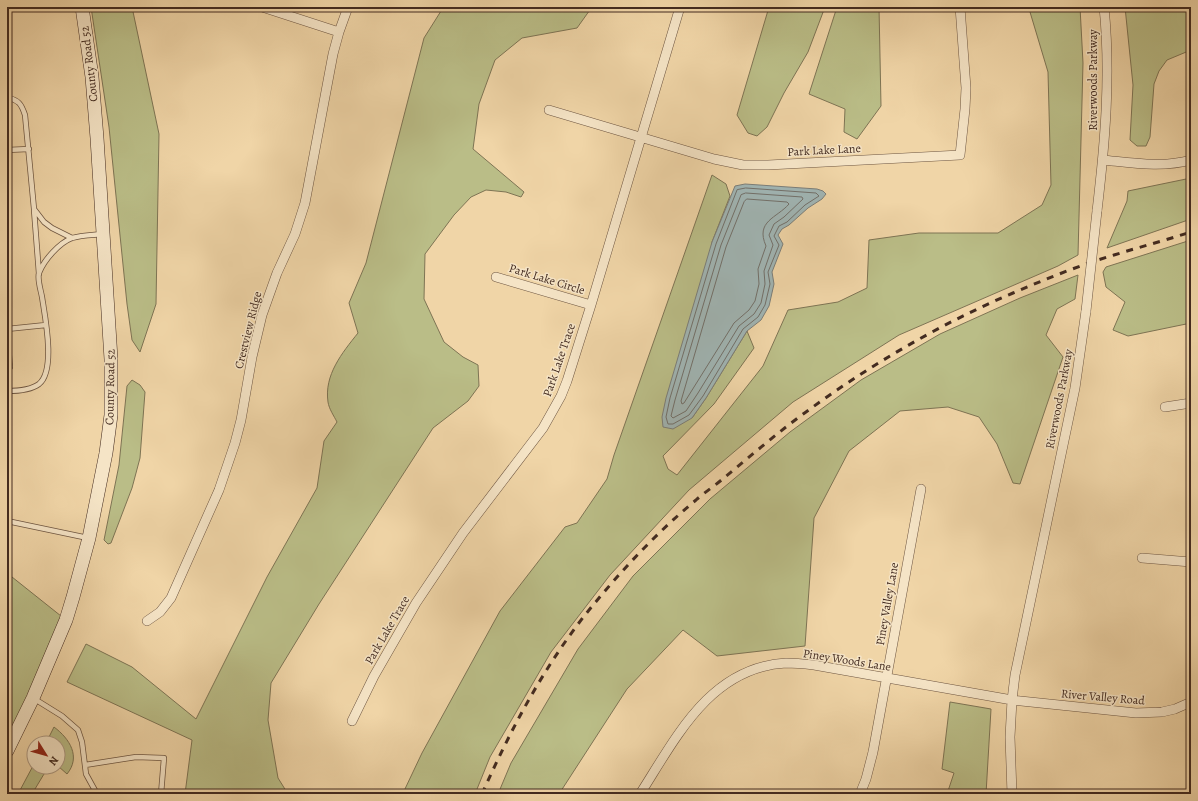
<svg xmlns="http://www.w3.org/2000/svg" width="1198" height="801" font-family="Alegreya,serif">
	<rect width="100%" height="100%" fill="#f0d5a7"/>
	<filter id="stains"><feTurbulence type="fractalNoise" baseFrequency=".005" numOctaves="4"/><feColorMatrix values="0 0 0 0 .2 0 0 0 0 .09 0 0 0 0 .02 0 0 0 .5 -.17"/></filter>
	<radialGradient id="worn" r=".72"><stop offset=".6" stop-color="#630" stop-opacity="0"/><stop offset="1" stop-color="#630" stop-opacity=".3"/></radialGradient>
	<path fill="#babd87" stroke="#7e7454" d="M 91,7 L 132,7 L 159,134 L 156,304 L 140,352 L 132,340 L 127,304 L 109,127 Z
		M 448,7 L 592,7 L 577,28 L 522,38 L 495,60 L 479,104 L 473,149 L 524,192 L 521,197 L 506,192 L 486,190 L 471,197 L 454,215 L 425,254 L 424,299 L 444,342 L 463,357 L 478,365 L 479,386 L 468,401 L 433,428 L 319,604 L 271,683 L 268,720 L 278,778 L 288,794 L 185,794 L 192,740 L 67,682 L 86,644 L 132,667 L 196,719 L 267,577 L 317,488 L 324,441 L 337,422 C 334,416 329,409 328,402 C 324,375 342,353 358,333 L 349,303 L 366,263 L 424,38 L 441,11 Z
		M 769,7 L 825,7 L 808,52 L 784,93 L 767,127 L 757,136 L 748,133 L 737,115 Z
		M 837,7 L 879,7 L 881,106 L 857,139 L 844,132 L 845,109 L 809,94 Z
		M 1030,7 L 1080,7 L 1083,63 L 1078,255 L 1058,266 L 899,335 L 793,402 L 689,490 L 610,575 L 551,652 L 490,757 L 475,794 L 399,794 L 404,791 L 422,753 L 500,611 L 565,527 L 577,523 L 607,479 L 614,455 L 712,175 L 726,184 L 730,196 L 712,242 L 692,418 L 706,398 L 747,331 L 754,348 L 714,404 L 663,456 L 668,469 L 677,475 L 763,366 L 788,310 L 838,302 L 867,288 L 869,240 L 919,233 L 998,233 L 1042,205 L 1051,185 L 1048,72 L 1030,12 Z
		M 1125,7 L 1191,7 L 1191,50 L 1167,60 L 1159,71 L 1154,84 L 1150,137 L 1146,146 L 1137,146 L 1130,140 L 1133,85 Z
		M 1191,178 L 1191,219 L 1107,248 L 1127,201 L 1128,191 Z
		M 1191,240 L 1191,323 L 1128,336 L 1113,330 L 1125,302 L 1106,287 L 1103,272 L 1106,267 Z
		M 1078,275 L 1075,299 L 1057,309 L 1046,335 L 1063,357 L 1020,484 L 1013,483 L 997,444 L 979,417 L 948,407 L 900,411 L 849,451 L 814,518 L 805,646 L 717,656 L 683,630 L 627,689 L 559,794 L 498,794 L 511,763 L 578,649 L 633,576 L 710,499 L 790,432 L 861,380 L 940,334 L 1020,298 Z
		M 132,380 L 140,385 L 145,392 L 140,458 L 132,488 L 111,543 L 108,544 L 104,540 L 119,465 L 127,386 Z
		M 7,573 L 66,620 L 7,747 Z
		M 950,702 L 991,709 L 986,794 L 947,794 L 954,773 L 942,769 Z
		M 54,727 C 70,739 81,757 67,774 L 58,766 L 58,743 L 46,743 Z
		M 34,764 L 34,767 L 52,767 L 44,774 L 32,794 L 18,794 Z"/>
	<path fill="#a0b5b4" stroke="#7b7e79" d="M 745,184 L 817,189 L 823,191 L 826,194 L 822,199 L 808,208 L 789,225 L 782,229 L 778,235 L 783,244 L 772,272 L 774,284 L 769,306 L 761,320 L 747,331 L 706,398 L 692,418 L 673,429 L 663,427 L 662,417 L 666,398 L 712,242 L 735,186 Z"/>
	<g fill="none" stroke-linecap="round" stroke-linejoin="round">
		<path stroke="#72706a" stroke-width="1" d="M 746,188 L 816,193 L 819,196 L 805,205 L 787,222 L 779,226 L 774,236 L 779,245 L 768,272 L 770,284 L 765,305 L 758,317 L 743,329 L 703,396 L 689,415 L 673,424 L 668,424 L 666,417 L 670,398 L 716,244 L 737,190 Z
			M 746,193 L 802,197 L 803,199 L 784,217 L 774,224 L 769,235 L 773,245 L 764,271 L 765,284 L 761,303 L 754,314 L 739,326 L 698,393 L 686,411 L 673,418 L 671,416 L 675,400 L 721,245 L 741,195 Z
			M 747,199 L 787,202 L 789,204 C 777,218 755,221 766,246 L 758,269 L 759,284 L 755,301 L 749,310 L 734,323 L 684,403 L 682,404 L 681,401 L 726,247 L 744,202 Z"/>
		<g stroke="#6e5642" stroke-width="6">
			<path id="lane" d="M 7,97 C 19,101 21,103 25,115 L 34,209 L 44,222 L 52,228 L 72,238
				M 7,150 L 29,149
				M 34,210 L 39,274
				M 7,329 L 46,325
				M 7,331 L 10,367
				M 7,391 C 17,391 31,390 39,384 C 56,370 45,317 42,297 C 41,291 37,279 39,273 C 44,260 59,243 72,238 C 81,235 93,235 103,234
				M 7,521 L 88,538
				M 33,698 L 62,716 L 78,730 L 82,742 L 86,774 L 97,794
				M 85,765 L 136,757 L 164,758 L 161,794"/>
		</g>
		<g stroke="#6e5642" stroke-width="10">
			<path id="street" d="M 262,7 L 339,32
				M 549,110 L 714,159 L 743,165 L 768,165 L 960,155 L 965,109 L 966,88 L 960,7
				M 1103,160 C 1133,163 1162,168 1191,160
				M 1097,211 C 1105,143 1111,75 1104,7
				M 496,277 L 591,305
				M 1165,407 L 1191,403
				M 1142,558 L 1191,562
				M 147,621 L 160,612 L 171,598 L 219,490 L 235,443 L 241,420 L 252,357 L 262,315 L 277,273 L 295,234 L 305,203 L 333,54 L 339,32 L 348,7
				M 352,721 L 374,676 L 416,603 L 463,533 L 543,428 L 561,396 L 567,381 L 591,305 L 680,7
				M 640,794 C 676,738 710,667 786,663 C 796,663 805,664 814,665 L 1012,700 L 1136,713 L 1162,712 L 1175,709 L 1191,702
				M 860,794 L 866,779 L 873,752 L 921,489
				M 1012,794 L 1010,737 L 1012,700 L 1015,675 L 1075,388 L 1086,311"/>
		</g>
		<g stroke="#432b20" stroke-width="14">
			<path id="secondary" d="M 7,751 L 33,698 L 66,620 L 73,597 L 89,538 L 106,453 L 111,415 L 111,359 L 97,138 L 92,77 L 82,7"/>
		</g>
		<use href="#lane" stroke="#f5e4c6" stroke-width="4.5"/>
		<use href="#street" stroke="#f5e4c6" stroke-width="9"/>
		<use href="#secondary" stroke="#f5e4c6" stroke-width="13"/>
		<path stroke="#432b20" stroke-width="3" stroke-dasharray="7 7" stroke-linecap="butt" d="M 482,794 C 510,731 542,670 585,615 C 618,574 655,534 696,500 C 705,492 716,485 725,477 C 752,455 778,432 806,412 C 870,365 940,324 1013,293 C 1046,279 1080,265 1114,255 C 1140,247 1166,240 1191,232"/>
		<g stroke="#6e5642" stroke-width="10" stroke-linecap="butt">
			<path id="street-bridge" d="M 1086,311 L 1097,211"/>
		</g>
		<use href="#street-bridge" stroke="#f5e4c6" stroke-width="9"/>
	</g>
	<g text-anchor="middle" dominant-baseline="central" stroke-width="3" stroke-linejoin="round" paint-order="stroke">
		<g font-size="12" fill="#432b20" stroke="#f5e4c6">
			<text transform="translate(89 64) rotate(-97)">County Road 52</text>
			<text transform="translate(1093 80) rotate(-90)">Riverwoods Parkway</text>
			<text transform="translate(824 150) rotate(-3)">Park Lake Lane</text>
			<text transform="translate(547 279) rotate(17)">Park Lake Circle</text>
			<text transform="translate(248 330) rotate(-76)">Crestview Ridge</text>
			<text transform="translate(559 360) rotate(-71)">Park Lake Trace</text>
			<text transform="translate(110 387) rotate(-89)">County Road 52</text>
			<text transform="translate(1059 399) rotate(-79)">Riverwoods Parkway</text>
			<text transform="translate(887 604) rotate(-80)">Piney Valley Lane</text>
			<text transform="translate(387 630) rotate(-60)">Park Lake Trace</text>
			<text transform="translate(847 660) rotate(9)">Piney Woods Lane</text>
			<text transform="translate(1103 697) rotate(5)">River Valley Road</text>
		</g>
	</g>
	<rect width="1198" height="801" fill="none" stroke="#f0d5a7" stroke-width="24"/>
	<rect x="8" y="8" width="1182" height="785" fill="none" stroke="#432b20" stroke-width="2"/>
	<rect x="12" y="12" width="1174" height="777" fill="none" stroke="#432b20"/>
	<g transform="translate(46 755) rotate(127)"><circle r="19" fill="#f5e4c6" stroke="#ae9a84"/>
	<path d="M0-3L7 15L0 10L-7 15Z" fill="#8f2418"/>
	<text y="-6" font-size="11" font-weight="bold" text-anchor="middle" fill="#432b20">N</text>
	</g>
	<rect width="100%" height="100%" filter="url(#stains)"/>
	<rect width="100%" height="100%" fill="url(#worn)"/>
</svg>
